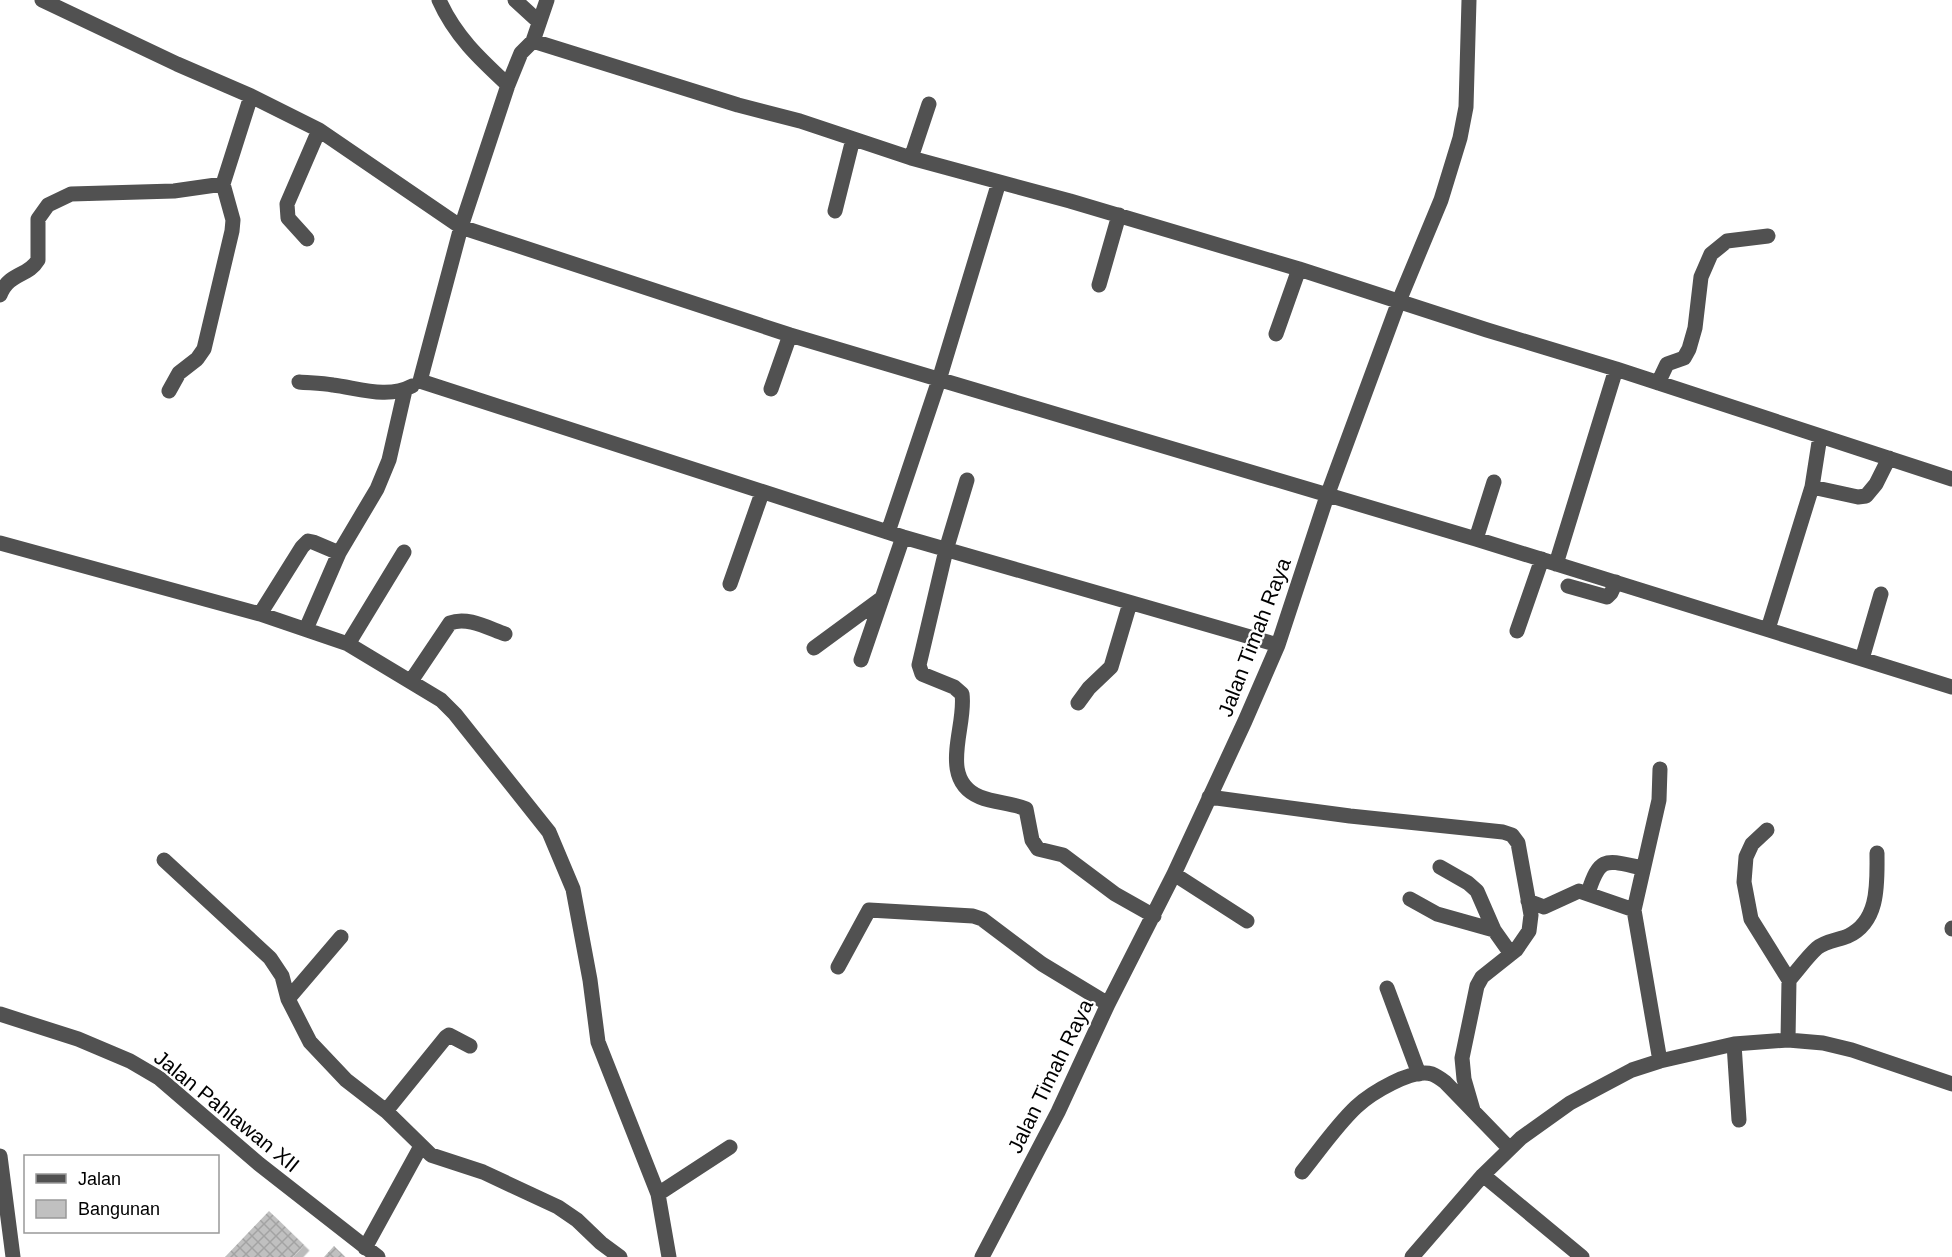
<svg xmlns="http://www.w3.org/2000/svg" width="1952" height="1257" font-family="Helvetica,sans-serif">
	<defs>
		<pattern id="building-cross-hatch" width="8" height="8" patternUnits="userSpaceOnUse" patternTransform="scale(1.5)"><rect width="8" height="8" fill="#c0c0c0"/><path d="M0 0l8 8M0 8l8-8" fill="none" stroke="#a3a3a3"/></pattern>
		<filter id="shadow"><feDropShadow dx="5.5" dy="5.5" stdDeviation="0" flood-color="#0004"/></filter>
	</defs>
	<rect width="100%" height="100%" fill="#fff"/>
	<path fill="url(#building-cross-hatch)" filter="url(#shadow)" d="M 269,1211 L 304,1245 L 293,1257 L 225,1257 Z
		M 334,1246 L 345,1257 L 324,1257 Z"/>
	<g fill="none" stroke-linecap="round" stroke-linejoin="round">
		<path stroke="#515151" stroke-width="15" d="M 42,0 L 177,64 L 251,96 L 319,130 L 461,227 L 790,335 L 1476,539 L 1952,687
			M 439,0 C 455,36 480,59 508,85
			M 515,0 L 539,22
			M 533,41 L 547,0
			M 911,158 L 929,104
			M 835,211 L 853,139
			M 307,239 L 288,218 L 287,204 L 319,130
			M 1099,285 L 1119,215
			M 0,295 C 9,272 28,277 38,260 L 38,219 L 48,205 L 71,194 L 174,191 L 223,184
			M 1276,334 L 1299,269
			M 299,382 C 310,383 322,383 333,385 C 358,388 388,399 412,386
			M 1658,383 L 1667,364 L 1684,358 L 1689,349 L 1695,328 L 1701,277 L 1711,254 L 1727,241 L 1768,236
			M 771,389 L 790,335
			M 169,391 L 179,373 L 197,359 L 204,349 L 232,231 L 233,220 L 223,184 L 251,96
			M 967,480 L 946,550 L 919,665 L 922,674 L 954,687 L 962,694 C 967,726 937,779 980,797 C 995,803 1012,803 1026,809 L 1032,840 L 1038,849 L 1063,855 L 1115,894 L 1154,916
			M 1812,487 L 1858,497 L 1866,496 L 1876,484 L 1889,458
			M 888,532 L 939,380 L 999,182
			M 1476,539 L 1494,482
			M 0,543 L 260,614 L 348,644 L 441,700 L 455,714 L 549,832 L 573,889 L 590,980 L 598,1042 L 658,1194 L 669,1257
			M 1556,564 L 1616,369
			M 730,584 L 762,493
			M 1568,586 L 1607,597 L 1611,593 L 1616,582
			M 260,614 L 302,547 L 308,541 L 313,542 L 339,553
			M 306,629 L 339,553 L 377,489 L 389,460 L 405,390
			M 1768,629 L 1812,487 L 1820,436
			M 1517,631 L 1542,559
			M 348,644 L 404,552
			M 1278,645 L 903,537 L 420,381 L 461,227 L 508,85 L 521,53 L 533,41 L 738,105 L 800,121 L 911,158 L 1070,201 L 1299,269 L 1487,330 L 1616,369 L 1952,479
			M 814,648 L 882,598
			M 1862,659 L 1881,594
			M 861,660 L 903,537
			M 411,681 L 450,623 C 467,616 488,628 505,634
			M 1078,703 L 1089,688 L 1111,667 L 1130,603
			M 1209,797 L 1350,816 L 1503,832 L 1512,835 L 1518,843 L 1531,915 L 1529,931 L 1516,950 L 1482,977 L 1477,986 L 1462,1058 L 1464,1079 L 1473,1110
			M 1767,830 L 1752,844 L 1746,857 L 1744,882 L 1751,919 L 1789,980 L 1788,1040
			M 164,860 L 270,958 L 282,976 L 288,999 L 310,1042 L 346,1080 L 386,1111 L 431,1155 L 483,1172 L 558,1207 L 577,1220 L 601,1243 L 620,1257
			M 1440,867 L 1468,883 L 1477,891 L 1494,930 L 1511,954
			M 1174,874 L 1247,921
			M 1588,893 C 1600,855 1606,860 1642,868
			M 1410,899 L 1437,914 L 1494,930
			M 1528,901 L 1544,907 L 1579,891 L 1634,910 L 1660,1061
			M 1634,910 L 1659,800 L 1660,769
			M 1952,928 L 1952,929
			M 838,967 L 869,910 L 973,916 L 982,919 L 1042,964 L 1108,1004
			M 1789,980 C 1798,970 1807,957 1817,948 C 1825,941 1838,940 1848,936 C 1880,921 1877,882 1877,853
			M 1387,988 L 1419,1074
			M 288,999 L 341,937
			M 0,1014 L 78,1039 L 130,1061 L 159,1078 L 259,1164 L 378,1257
			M 1734,1044 L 1739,1120
			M 386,1111 L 446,1037 L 449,1035 L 470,1046
			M 0,1156 L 13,1257
			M 1302,1172 C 1319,1151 1336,1126 1356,1107 C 1371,1093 1412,1068 1432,1074 C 1437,1076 1441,1079 1445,1082 L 1509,1148
			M 1483,1175 L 1582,1257
			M 658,1194 L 730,1147
			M 365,1248 L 421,1146
			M 982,1257 L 1058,1112 L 1108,1004 L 1174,874 L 1245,721 L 1278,645 L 1327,496 L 1399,301 L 1441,200 L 1460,138 L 1466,107 L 1469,0
			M 1412,1257 L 1483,1175 L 1521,1138 L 1570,1103 L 1600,1087 L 1632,1070 L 1660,1061 L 1734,1044 L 1788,1040 L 1823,1043 L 1852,1050 L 1952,1084"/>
	</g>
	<g text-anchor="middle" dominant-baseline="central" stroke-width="4.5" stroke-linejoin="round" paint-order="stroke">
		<g font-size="21" fill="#000" stroke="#fff">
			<text transform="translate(1254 637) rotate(-69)">Jalan Timah Raya</text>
			<text transform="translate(1050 1076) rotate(-64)">Jalan Timah Raya</text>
			<text transform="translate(227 1111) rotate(39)">Jalan Pahlawan XII</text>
		</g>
	</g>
	<rect x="24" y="1155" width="195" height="78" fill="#ffffff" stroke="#999999" stroke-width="1.5"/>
	<rect x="36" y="1174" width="30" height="9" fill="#515151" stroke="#999999" stroke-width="1.5"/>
	<text x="78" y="1185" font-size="18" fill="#000000">Jalan</text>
	<rect x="36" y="1200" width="30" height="18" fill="#c0c0c0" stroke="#999999" stroke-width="1.5"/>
	<text x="78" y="1215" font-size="18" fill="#000000">Bangunan</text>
</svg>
